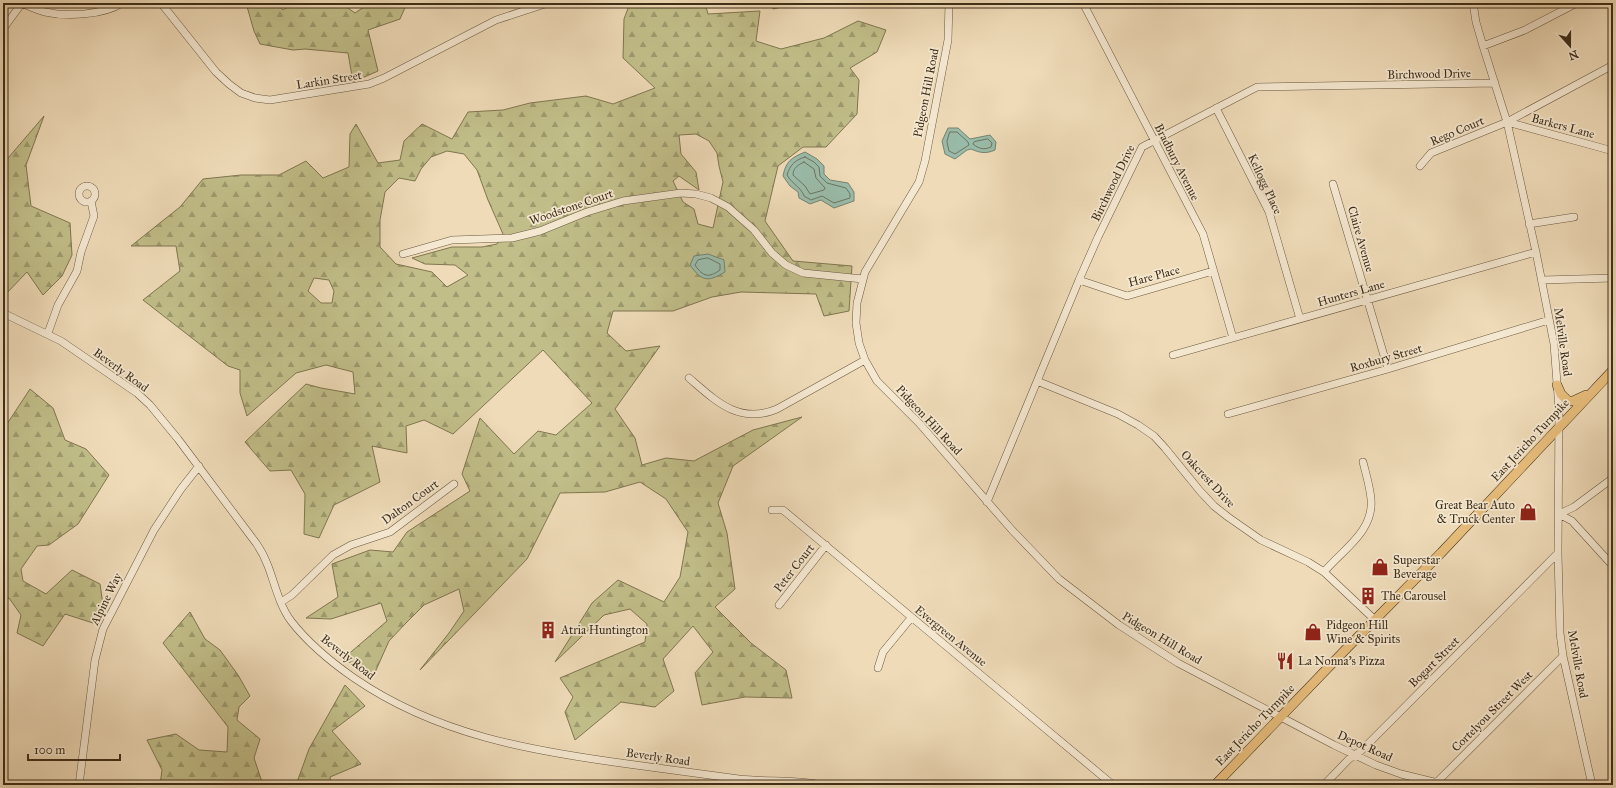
<svg xmlns="http://www.w3.org/2000/svg" width="1616" height="788" font-family="'IM FELL Great Primer',serif">
	<defs>
		<pattern id="forest-firs" width="22" height="20" patternUnits="userSpaceOnUse"><rect width="22" height="20" fill="#c1be89"/><path d="M5 1l3.5 6h-7zM16 11l3.5 6h-7z" fill="#9e9b6f"/></pattern>
	</defs>
	<rect width="100%" height="100%" fill="#efdbb8"/>
	<filter id="stains"><feTurbulence type="fractalNoise" baseFrequency=".005" numOctaves="4"/><feColorMatrix values="0 0 0 0 .2 0 0 0 0 .09 0 0 0 0 .02 0 0 0 .5 -.17"/></filter>
	<radialGradient id="worn" r=".72"><stop offset=".6" stop-color="#630" stop-opacity="0"/><stop offset="1" stop-color="#630" stop-opacity=".3"/></radialGradient>
	<path fill="url(#forest-firs)" stroke="#807650" fill-rule="evenodd" d="M 246,3 L 276,3 L 283,10 L 294,3 L 341,3 L 355,13 L 370,3 L 407,3 L 400,19 L 368,30 L 378,71 L 353,82 L 348,53 L 305,49 L 293,50 L 260,44 L 254,31 Z
		M 630,3 L 705,3 L 708,14 L 760,11 L 756,41 L 781,49 L 824,38 L 858,21 L 886,30 L 877,52 L 850,68 L 859,80 L 857,114 L 826,147 L 803,147 L 778,166 L 765,221 L 793,261 L 852,266 L 849,311 L 824,316 L 816,294 L 741,292 L 712,297 L 673,311 L 613,311 L 607,333 L 626,351 L 660,346 L 615,409 L 635,438 L 642,465 L 666,458 L 694,461 L 753,430 L 802,417 L 733,466 L 718,503 L 727,533 L 735,589 L 715,607 L 751,643 L 786,670 L 792,698 L 745,697 L 702,705 L 695,673 L 713,652 L 693,626 L 663,659 L 674,691 L 655,707 L 621,702 L 575,740 L 565,712 L 573,697 L 560,678 L 645,642 L 647,624 L 630,609 L 604,615 L 555,662 L 592,603 L 618,580 L 664,602 L 680,577 L 688,532 L 666,499 L 640,482 L 605,492 L 560,493 L 527,559 L 420,670 L 449,633 L 464,611 L 459,589 L 424,605 L 406,623 L 389,641 L 372,679 L 344,658 L 387,621 L 381,603 L 331,619 L 306,618 L 338,597 L 332,564 L 370,550 L 393,552 L 407,532 L 470,491 L 462,474 L 480,418 L 514,454 L 538,431 L 556,435 L 592,403 L 543,350 L 453,434 L 424,420 L 406,426 L 407,453 L 372,446 L 380,482 L 334,505 L 319,538 L 304,534 L 305,494 L 291,470 L 270,471 L 245,442 L 306,384 L 321,388 L 355,394 L 353,372 L 326,365 L 296,373 L 247,416 L 240,393 L 240,370 L 228,366 L 143,300 L 180,271 L 176,246 L 131,246 L 180,207 L 203,179 L 241,175 L 279,175 L 306,161 L 323,178 L 349,167 L 350,134 L 356,124 L 378,163 L 400,160 L 404,141 L 422,124 L 452,139 L 468,112 L 503,110 L 530,103 L 586,96 L 613,104 L 655,88 L 623,58 L 624,19 ZM 696,134 L 709,141 L 717,153 L 719,166 L 723,182 L 713,228 L 698,224 L 694,209 L 683,202 L 673,181 L 679,176 L 699,190 L 696,172 L 681,154 L 679,135 ZM 447,151 L 464,154 L 477,170 L 488,200 L 503,234 L 497,244 L 482,247 L 452,247 L 412,258 L 425,264 L 455,265 L 468,275 L 447,287 L 432,272 L 396,264 L 380,247 L 380,220 L 385,192 L 399,178 L 415,181 L 421,169 L 431,157 ZM 314,278 L 329,280 L 334,291 L 332,303 L 321,303 L 308,291 Z
		M 771,3 L 799,3 L 773,9 Z
		M 44,116 L 26,165 L 31,206 L 70,223 L 72,255 L 62,276 L 43,295 L 27,272 L 3,297 L 3,164 Z
		M 30,389 L 53,408 L 65,440 L 86,449 L 109,475 L 78,524 L 49,545 L 37,546 L 21,569 L 23,581 L 46,594 L 72,570 L 100,584 L 103,605 L 93,623 L 65,614 L 43,646 L 17,633 L 21,615 L 9,598 L 3,600 L 3,430 Z
		M 190,612 L 205,639 L 220,650 L 238,675 L 250,696 L 239,707 L 237,720 L 260,739 L 254,758 L 263,785 L 160,785 L 162,770 L 147,740 L 176,734 L 199,750 L 227,752 L 228,727 L 163,643 Z
		M 345,685 L 365,706 L 332,731 L 361,764 L 330,777 L 331,785 L 296,785 L 309,749 Z"/>
	<path fill="#9abcaa" stroke="#758370" d="M 948,128 L 958,128 L 970,139 L 990,135 L 996,142 L 995,150 C 986,154 980,153 971,149 L 967,150 L 955,159 L 945,154 L 942,141 Z
		M 805,152 L 817,159 L 824,166 L 824,174 L 830,180 L 848,183 L 854,192 L 854,201 L 834,208 L 821,200 L 810,204 L 799,198 L 798,192 L 790,186 L 783,176 C 786,161 791,158 805,152 Z
		M 708,254 L 724,260 L 725,272 C 708,282 702,282 690,265 L 694,256 Z"/>
	<g fill="none" stroke-linecap="round" stroke-linejoin="round">
		<path stroke="#6c7561" stroke-width="1" d="M 950,132 L 957,132 L 968,142 L 969,145 L 955,154 L 949,151 L 947,142 Z
			M 988,139 L 992,143 L 991,147 C 984,150 979,149 973,144 L 974,142 Z
			M 805,157 L 814,162 L 819,167 L 820,176 L 827,183 L 846,188 L 850,194 L 850,198 L 834,203 L 822,196 L 811,200 L 804,196 C 801,187 792,184 787,175 C 790,165 795,160 805,157 Z
			M 804,162 L 814,169 L 816,178 L 825,188 L 824,190 L 810,194 L 805,186 L 793,175 C 793,168 798,165 804,162 Z
			M 708,258 L 720,264 L 720,270 C 709,278 703,277 695,265 L 698,260 Z"/>
		<g stroke="#6a5940" stroke-width="8">
			<path id="minor" d="M 21,3 C 29,6 37,10 45,12 C 67,17 103,15 122,3
				M 161,3 L 216,72 L 229,84 L 241,93 L 255,98 L 270,100 L 369,84 L 384,78 L 496,20 L 548,3
				M 949,3 L 948,40 L 925,161 L 919,182 L 865,272 L 857,303 L 856,323 L 859,343 L 865,360 L 877,381 L 919,423 L 1012,530 L 1059,579 L 1119,625 L 1178,663 L 1334,745 L 1376,765 L 1401,774 L 1446,785
				M 1083,3 L 1203,234 L 1233,338
				M 1473,3 L 1476,22 L 1483,46 L 1507,122 L 1536,252 L 1554,344 L 1559,409 L 1558,553 L 1560,633 L 1563,656 L 1592,785
				M 3,29 L 22,3
				M 1483,46 L 1525,30 L 1577,3
				M 1216,108 L 1269,212 L 1300,319
				M 1507,122 L 1613,151
				M 1420,166 L 1431,153 L 1507,122 L 1613,65
				M 1333,184 L 1388,369
				M79 194a8 8 0 1 1 16 0a8 8 0 1 1-16 0Z
				M 1529,224 L 1574,217
				M 403,254 L 452,240 L 512,238 L 540,231 L 587,212 L 623,201 L 681,193 L 696,194 L 711,198 L 728,207 L 754,230 L 772,253 L 786,265 L 803,273 L 863,279
				M 1079,280 L 1127,296 L 1213,271
				M 1542,280 L 1613,278
				M 3,313 L 61,341 L 137,393 L 150,405 L 178,439 L 256,543 C 261,550 265,558 268,566 C 275,584 279,605 291,621 C 308,643 331,662 354,678 C 437,735 531,751 628,764 C 665,769 702,774 739,779 C 767,782 795,779 822,785
				M 48,333 L 58,305 L 77,271 L 81,252 L 94,216 L 91,201
				M 1173,355 L 1536,252
				M 689,378 C 716,401 739,425 777,409 L 865,360
				M 1037,381 L 1118,414 L 1138,425 L 1154,436 L 1165,448 L 1200,491 L 1214,506 L 1228,517 L 1261,540 L 1308,562 L 1324,572 L 1375,620
				M 1228,414 L 1388,369 L 1549,320
				M 987,502 L 1079,280 L 1098,237 L 1142,147 L 1257,87 L 1495,83
				M 772,510 L 783,510 L 1113,785
				M 1559,514 L 1572,521 L 1613,566
				M 1559,514 L 1574,507 L 1613,478
				M 1324,572 C 1342,550 1374,532 1371,499 C 1370,487 1366,474 1363,462
				M 281,602 L 292,595 L 333,555 L 351,545 L 390,532 L 454,484
				M 779,605 L 826,545
				M 878,668 L 883,652 L 911,618
				M 1436,783 L 1563,656
				M 79,785 L 95,660 L 103,629 L 154,530 L 181,489 L 199,466
				M 1324,785 L 1349,759 L 1362,750 L 1558,553"/>
		</g>
		<g stroke="#3e2e18" stroke-width="10">
			<path id="major" d="M 1557,385 L 1561,394 L 1568,401 L 1573,401 L 1586,395
				M 1215,785 L 1347,648 L 1441,553 L 1613,370"/>
		</g>
		<use href="#minor" stroke="#f5e8d1" stroke-width="7"/>
		<use href="#major" stroke="#e8be7c" stroke-width="9"/>
	</g>
	<defs>
		<g id="shop-bare" transform="scale(1.38)"><path d="M-5-2.5h2.3a2.7 3.5 0 0 1 5.4 0H5L5.5 6h-11ZM-1.5-2.5h3a1.5 2.3 0 0 0-3 0Z" fill="#8f2418" stroke="#f5e8d1" stroke-width="2.5" paint-order="stroke"/></g>
		<g id="building-bare" transform="scale(1.38)"><path d="M-4-6H4V6H1V3H-1V6H-4ZM-2.5-4.3h1.7v1.8h-1.7ZM.8-4.3h1.7v1.8H.8ZM-2.5-1h1.7V.8h-1.7ZM.8-1h1.7V.8H.8Z" fill="#8f2418" stroke="#f5e8d1" stroke-width="2.5" paint-order="stroke"/></g>
		<g id="restaurant-bare" transform="scale(1.38)"><path d="M-5-6h1v4h1v-4h1v4h1v-4h1v5L-1.5 .5V6h-2V.5L-5-1ZM5-6V6H3V1.5H1.5Q1.5-4 5-6Z" fill="#8f2418" stroke="#f5e8d1" stroke-width="2.5" paint-order="stroke"/></g>
	</defs>
	<g fill-rule="evenodd">
		<use href="#shop-bare" x="1528" y="512"/>
		<use href="#shop-bare" x="1380" y="567"/>
		<use href="#building-bare" x="1368" y="596"/>
		<use href="#building-bare" x="548" y="630"/>
		<use href="#shop-bare" x="1313" y="632"/>
		<use href="#restaurant-bare" x="1285" y="661"/>
	</g>
	<g text-anchor="middle" dominant-baseline="central" stroke-width="3.5" stroke-linejoin="round" paint-order="stroke">
		<g font-size="12" fill="#3e2e18" stroke="#f5e8d1">
			<text transform="translate(1429 74) rotate(-1)">Birchwood Drive</text>
			<text transform="translate(329 80) rotate(-9)">Larkin Street</text>
			<text transform="translate(926 93) rotate(-79)">Pidgeon Hill Road</text>
			<text transform="translate(1563 126) rotate(15)">Barkers Lane</text>
			<text transform="translate(1457 131) rotate(-23)">Rego Court</text>
			<text transform="translate(1177 162) rotate(63)">Bradbury Avenue</text>
			<text transform="translate(1113 183) rotate(-64)">Birchwood Drive</text>
			<text transform="translate(1265 184) rotate(65)">Kellogg Place</text>
			<text transform="translate(571 207) rotate(-19)">Woodstone Court</text>
			<text transform="translate(1361 239) rotate(74)">Claire Avenue</text>
			<text transform="translate(1154 276) rotate(-15)">Hare Place</text>
			<text transform="translate(1351 293) rotate(-16)">Hunters Lane</text>
			<text transform="translate(1563 342) rotate(82)">Melville Road</text>
			<text transform="translate(1386 358) rotate(-16)">Roxbury Street</text>
			<text transform="translate(121 370) rotate(36)">Beverly Road</text>
			<text transform="translate(929 420) rotate(47)">Pidgeon Hill Road</text>
			<text transform="translate(1530 440) rotate(-47)">East Jericho Turnpike</text>
			<text transform="translate(1208 479) rotate(47)">Oakcrest Drive</text>
			<text transform="translate(410 502) rotate(-36)">Dalton Court</text>
			<text transform="translate(794 568) rotate(-52)">Peter Court</text>
			<text transform="translate(106 599) rotate(-64)">Alpine Way</text>
			<text transform="translate(951 636) rotate(39)">Evergreen Avenue</text>
			<text transform="translate(1162 638) rotate(31)">Pidgeon Hill Road</text>
			<text transform="translate(348 657) rotate(38)">Beverly Road</text>
			<text transform="translate(1434 662) rotate(-45)">Bogart Street</text>
			<text transform="translate(1578 664) rotate(80)">Melville Road</text>
			<text transform="translate(1492 711) rotate(-45)">Cortelyou Street West</text>
			<text transform="translate(1255 725) rotate(-46)">East Jericho Turnpike</text>
			<text transform="translate(1365 746) rotate(24)">Depot Road</text>
			<text transform="translate(658 757) rotate(8)">Beverly Road</text>
		</g>
		<g font-size="12" fill="#3e2e18" stroke="#f5e8d1" text-anchor="start">
			<text x="1515" y="505" text-anchor="end">Great Bear Auto<tspan x="1515" dy="14">&amp; Truck Center</tspan></text>
			<text x="1393" y="560">Superstar<tspan x="1393" dy="14">Beverage</tspan></text>
			<text x="1381" y="596">The Carousel</text>
			<text x="1326" y="625">Pidgeon Hill<tspan x="1326" dy="14">Wine &amp; Spirits</tspan></text>
			<text x="561" y="630">Atria Huntington</text>
			<text x="1298" y="661">La Nonna's Pizza</text>
		</g>
	</g>
	<rect width="1616" height="788" fill="none" stroke="#efdbb8" stroke-width="16"/>
	<rect x="4" y="4" width="1608" height="780" fill="none" stroke="#3e2e18" stroke-width="2"/>
	<rect x="8" y="8" width="1600" height="772" fill="none" stroke="#3e2e18"/>
	<g transform="translate(1570 46) rotate(159)" stroke="#f5e8d1" stroke-width="3" paint-order="stroke">
	<path d="M0-3L7 15L0 10L-7 15Z" fill="#3e2e18"/>
	<text y="-6" font-size="11" font-weight="bold" text-anchor="middle" fill="#3e2e18">N</text>
	</g>
	<path d="M28 754v6h92v-6" fill="none" stroke="#3e2e18" stroke-width="2"/>
	<text x="34" y="754" font-size="12" fill="#3e2e18" stroke="#f5e8d1" stroke-width="3" paint-order="stroke">100 m</text>
	<rect width="100%" height="100%" filter="url(#stains)"/>
	<rect width="100%" height="100%" fill="url(#worn)"/>
</svg>
